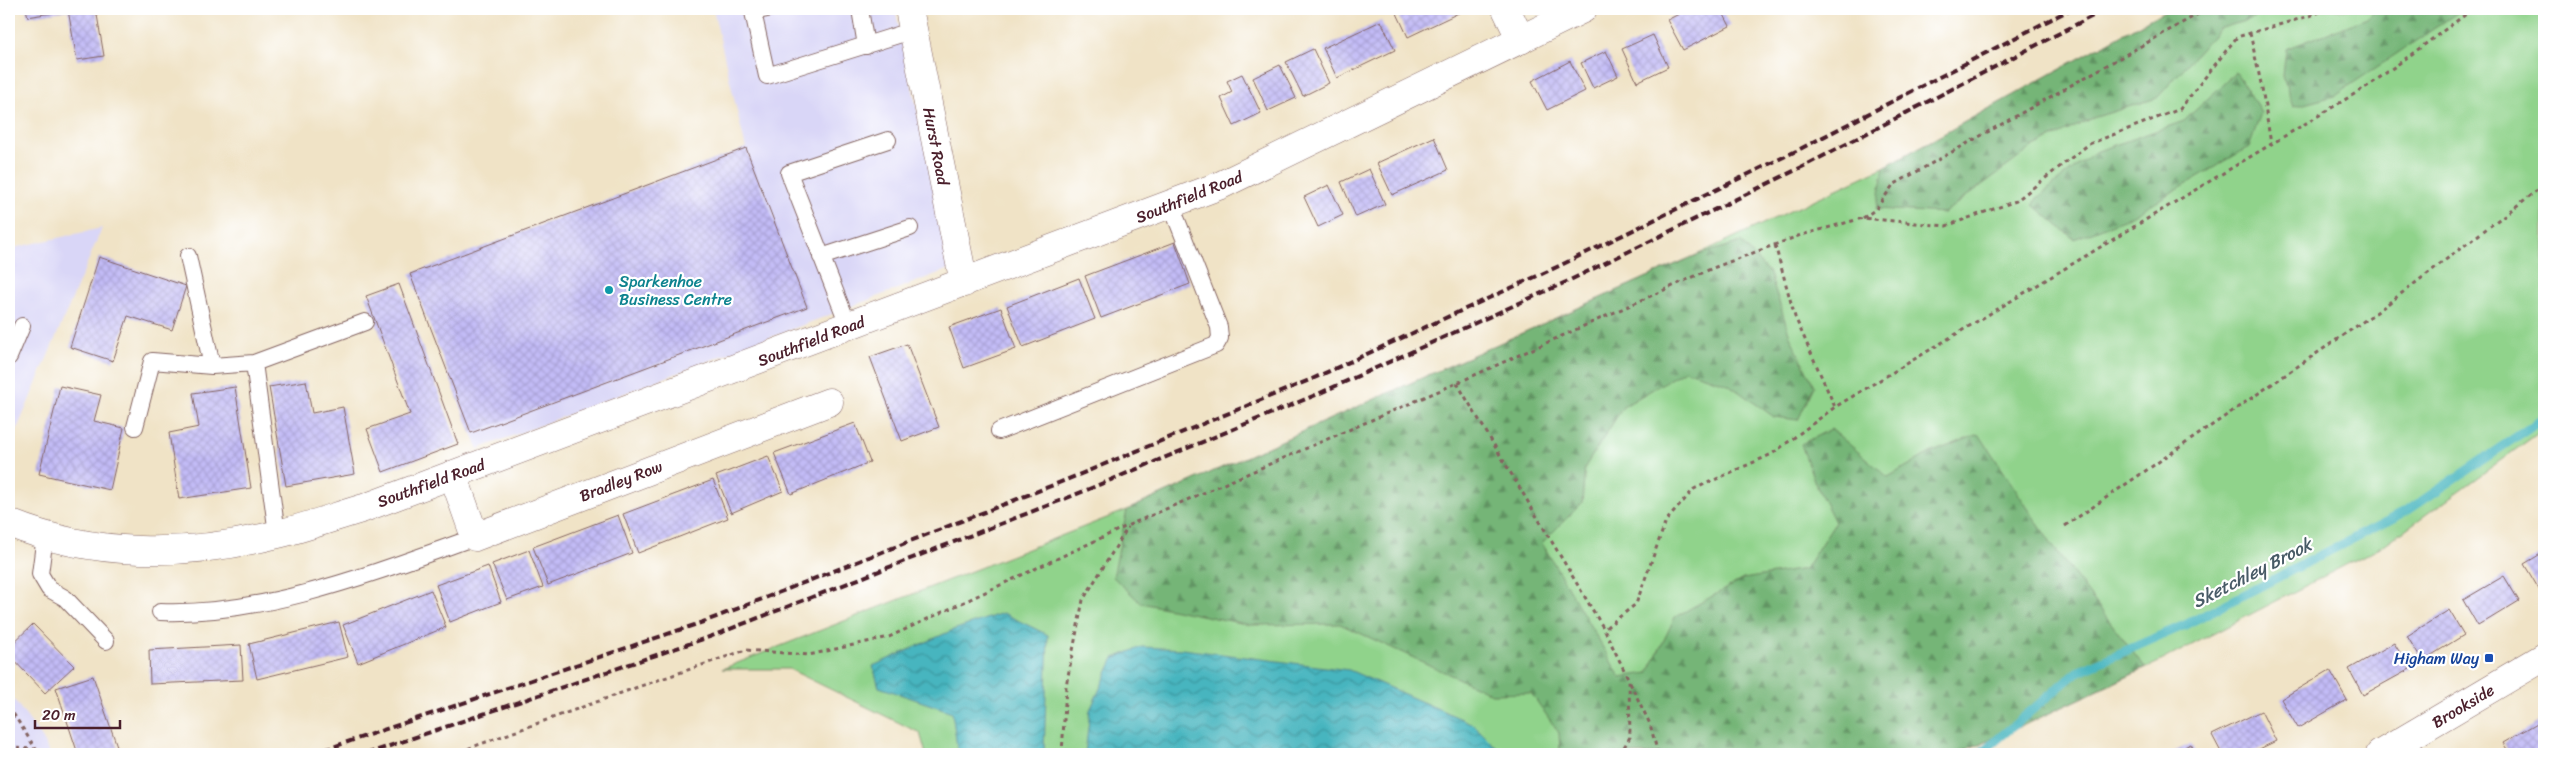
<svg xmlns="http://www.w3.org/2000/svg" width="2553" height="763" font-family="Sriracha,sans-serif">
	<defs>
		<pattern id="forest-firs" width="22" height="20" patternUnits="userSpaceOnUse" patternTransform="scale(1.25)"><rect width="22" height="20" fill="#74b577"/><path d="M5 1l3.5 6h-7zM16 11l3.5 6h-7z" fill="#619362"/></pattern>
		<pattern id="water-waves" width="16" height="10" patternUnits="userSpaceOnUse" patternTransform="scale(1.25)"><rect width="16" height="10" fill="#46b5bf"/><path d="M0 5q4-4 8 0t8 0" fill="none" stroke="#3c939b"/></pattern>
		<pattern id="building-cross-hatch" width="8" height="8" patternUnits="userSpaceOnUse" patternTransform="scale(1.25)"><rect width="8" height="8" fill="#c2bbf6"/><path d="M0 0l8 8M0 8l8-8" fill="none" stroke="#a8a0d3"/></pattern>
	</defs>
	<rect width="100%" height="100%" fill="#fff"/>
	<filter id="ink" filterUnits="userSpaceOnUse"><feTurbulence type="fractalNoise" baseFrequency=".02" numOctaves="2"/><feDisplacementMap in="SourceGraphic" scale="10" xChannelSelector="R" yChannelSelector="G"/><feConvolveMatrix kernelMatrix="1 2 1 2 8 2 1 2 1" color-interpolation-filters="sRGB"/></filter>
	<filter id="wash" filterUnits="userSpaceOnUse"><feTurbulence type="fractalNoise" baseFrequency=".0096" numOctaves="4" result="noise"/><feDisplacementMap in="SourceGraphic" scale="20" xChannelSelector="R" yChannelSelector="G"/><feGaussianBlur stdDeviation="1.12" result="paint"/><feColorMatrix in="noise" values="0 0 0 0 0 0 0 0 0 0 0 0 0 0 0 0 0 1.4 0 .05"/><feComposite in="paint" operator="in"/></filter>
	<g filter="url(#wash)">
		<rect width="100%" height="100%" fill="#f0e3c6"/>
		<path fill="#d9d6f7" d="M 713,9 L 895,9 L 952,268 L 478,449 L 410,274 L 746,149 Z
			M 102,228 L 9,448 L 9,249 Z
			M 9,693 L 43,739 L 49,754 L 9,754 Z"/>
		<path fill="#90d38b" stroke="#6d795b" d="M 2168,9 L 2544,9 L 2544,429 L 2384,545 L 2159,662 L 2022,726 L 1955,754 L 926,754 L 920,733 L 789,669 L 722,669 L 1127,510 L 1692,257 L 1884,167 Z"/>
		<path fill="url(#forest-firs)" stroke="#5f6a51" d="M 2168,9 L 2282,9 L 2219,29 L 2157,98 L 2093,118 L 2032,148 L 1944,213 L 1876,209 L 1884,167 Z
			M 2376,9 L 2463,9 L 2334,96 L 2293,107 L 2283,76 L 2286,49 L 2367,18 Z
			M 2236,72 L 2261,113 L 2249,147 L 2126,219 L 2074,239 L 2034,205 L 2037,198 L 2095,152 L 2184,121 Z
			M 1741,242 L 1770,274 L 1790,336 L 1814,386 L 1798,420 L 1774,417 L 1728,384 L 1685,370 L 1623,407 L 1585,467 L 1582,503 L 1542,543 L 1620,677 L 1648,673 L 1675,617 L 1743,579 L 1805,569 L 1835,522 L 1815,483 L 1801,444 L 1831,429 L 1888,477 L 1930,453 L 1979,434 L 2052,545 L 2145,668 L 2022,726 L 1955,754 L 1560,754 L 1559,733 L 1531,693 L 1492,694 L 1340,624 L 1250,625 L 1141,603 L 1113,577 L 1127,510 L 1692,257 Z"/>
		<path fill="url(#water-waves)" stroke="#486a75" d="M 1003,613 L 1048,635 L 1044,754 L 958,754 L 952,712 L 879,687 L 873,666 L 953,630 Z
			M 1142,647 L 1182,649 L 1349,670 L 1473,724 L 1503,754 L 1085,754 L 1090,710 L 1114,658 Z"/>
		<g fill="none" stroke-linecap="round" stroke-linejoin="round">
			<path stroke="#46b5bf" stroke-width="9" d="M 1975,754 L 1986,749 L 2077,672 L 2185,625 L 2407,511 L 2544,418"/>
		</g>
		<g id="blocks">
			<path fill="url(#building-cross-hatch)" d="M 26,9 L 96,9 L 104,56 L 77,60 L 68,10 L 28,17 Z
				M 1395,9 L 1467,9 L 1408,37 Z
				M 1689,9 L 1721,9 L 1730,26 L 1683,50 L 1667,20 Z
				M 1381,21 L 1395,50 L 1337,78 L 1323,48 Z
				M 1653,35 L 1668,67 L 1637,82 L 1622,49 Z
				M 1313,49 L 1329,83 L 1303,96 L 1286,62 Z
				M 1606,51 L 1618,76 L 1593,88 L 1581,63 Z
				M 1570,61 L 1585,91 L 1547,110 L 1532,81 Z
				M 1280,65 L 1296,98 L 1268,111 L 1253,78 Z
				M 1242,74 L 1261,113 L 1234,126 L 1221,98 L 1232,92 L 1227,81 Z
				M 1434,137 L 1448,170 L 1392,195 L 1377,163 Z
				M 746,148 L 807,307 L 471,433 L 410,274 Z
				M 1369,169 L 1385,204 L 1356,217 L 1341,182 Z
				M 1329,185 L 1343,215 L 1318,227 L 1304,197 Z
				M 1175,242 L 1190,284 L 1101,318 L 1085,276 Z
				M 99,257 L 186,286 L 172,330 L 128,316 L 113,361 L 70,347 Z
				M 1079,278 L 1095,319 L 1023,347 L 1007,306 Z
				M 399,284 L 458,444 L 383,472 L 367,429 L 410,414 L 366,296 Z
				M 1001,308 L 1016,349 L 964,368 L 949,327 Z
				M 907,344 L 939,427 L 902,441 L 870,357 Z
				M 306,381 L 312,413 L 343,407 L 355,474 L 286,486 L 269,387 Z
				M 60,386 L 101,395 L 94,421 L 124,428 L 110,490 L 39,474 Z
				M 235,387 L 251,488 L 179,499 L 169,433 L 199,427 L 193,393 Z
				M 855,423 L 870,462 L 791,494 L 774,453 Z
				M 768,456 L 783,491 L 731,513 L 716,476 Z
				M 713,480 L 728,518 L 638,553 L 623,514 Z
				M 618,515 L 632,553 L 548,585 L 533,547 Z
				M 529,550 L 543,587 L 507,600 L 492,564 Z
				M 2544,552 L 2544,589 L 2540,591 L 2524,564 Z
				M 488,566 L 501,602 L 450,622 L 436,585 Z
				M 2504,576 L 2519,601 L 2478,626 L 2463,600 Z
				M 431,590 L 446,627 L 358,663 L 343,625 Z
				M 2449,610 L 2464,635 L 2422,661 L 2407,636 Z
				M 339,622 L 348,657 L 257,679 L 249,644 Z
				M 33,624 L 74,666 L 45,693 L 9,655 L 9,647 Z
				M 2394,643 L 2410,669 L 2363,695 L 2349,669 Z
				M 241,645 L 243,680 L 150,684 L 149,650 Z
				M 2330,670 L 2347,700 L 2298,728 L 2281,699 Z
				M 93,676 L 118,749 L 104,754 L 78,754 L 56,688 Z
				M 2261,711 L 2276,741 L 2249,754 L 2222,754 L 2212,735 Z
				M 2544,719 L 2544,754 L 2510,754 L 2503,743 Z
				M 2191,744 L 2196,754 L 2168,754 Z"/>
		</g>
	</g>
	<g filter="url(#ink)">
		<use href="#blocks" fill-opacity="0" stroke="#846461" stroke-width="1"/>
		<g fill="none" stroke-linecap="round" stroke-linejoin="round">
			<g stroke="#846461" stroke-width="18">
				<path id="service" d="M 767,9 L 753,12 L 767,76 L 914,30
					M 860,9 L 866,46
					M 188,256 L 212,366 L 254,363
					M 821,257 L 910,228
					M 849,327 L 789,173 L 888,140
					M 9,357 L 22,326
					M 135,427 L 152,361 L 212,366
					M 999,431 L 1216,345 L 1220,338 L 1219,327 L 1171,205
					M 277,534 L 254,363 L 365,322
					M 45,536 L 40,574 L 49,589 L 65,598 L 106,641
					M 160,612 C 265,616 376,572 475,537"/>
			</g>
			<g stroke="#846461" stroke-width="29">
				<path id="minor" d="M 909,9 L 964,283
					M 1506,9 L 1521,40
					M 453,475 L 475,537 L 829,402
					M 2380,754 L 2544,657"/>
			</g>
			<g stroke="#846461" stroke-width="29">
				<path id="secondary" d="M 9,523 C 93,557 186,557 274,535 C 304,528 334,517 364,508 L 1221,185 L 1583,9"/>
			</g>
			<path stroke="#846461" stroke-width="3" stroke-dasharray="4 4" stroke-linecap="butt" d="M 2250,33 L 2262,88 L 2271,144
				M 1863,218 L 1876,209 L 1893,185 L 2207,9
				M 1775,245 L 1795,317 L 1835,407
				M 1457,383 L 1604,629
				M 2065,526 L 2377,312 L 2544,185
				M 1630,683 L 1650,724 L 1658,754
				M 9,707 L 39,754
				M 9,748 L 36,749
				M 453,754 L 635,688 L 746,650 L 809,655 L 889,637 L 1129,525 L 1457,383 L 1713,268 L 1798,236 L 1863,218 L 1946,226 L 2016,201 L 2089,144 L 2180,109 L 2237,37 L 2316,14 L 2324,9
				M 1062,754 L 1066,686 L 1083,600 L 1128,527
				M 1620,754 L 1630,737 L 1629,680 L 1604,629 L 1636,604 L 1666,521 L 1694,489 L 1772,454 L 1835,407 L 2371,84 L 2473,9"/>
			<use href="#service" stroke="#fff" stroke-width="16"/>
			<use href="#minor" stroke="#fff" stroke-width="28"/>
			<use href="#secondary" stroke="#fff" stroke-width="28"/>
			<path stroke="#4a1f2b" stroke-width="4" stroke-dasharray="8 4" stroke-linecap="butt" d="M 312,754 L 706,621 L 1066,480 L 1312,379 L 1559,266 L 1796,151 L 2071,9
				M 366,754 L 712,636 L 1072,496 L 1318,394 L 1566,282 L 1804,166 L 2106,9"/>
		</g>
	</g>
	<circle fill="#0f9aa8" stroke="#fff" stroke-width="2" cx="609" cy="290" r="5"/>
	<rect fill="#1a4fb4" stroke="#fff" stroke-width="2" x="2484" y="653" width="10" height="10" rx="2.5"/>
	<g text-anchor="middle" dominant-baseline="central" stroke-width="4.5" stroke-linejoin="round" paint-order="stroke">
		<g font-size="16" fill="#4a1f2b" stroke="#fff">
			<text transform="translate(936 146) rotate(79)">Hurst Road</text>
			<text transform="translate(1189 197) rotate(-22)">Southfield Road</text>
			<text transform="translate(811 341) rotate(-21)">Southfield Road</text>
			<text transform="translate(621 481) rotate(-21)">Bradley Row</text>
			<text transform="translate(431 483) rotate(-20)">Southfield Road</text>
			<text transform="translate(2463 706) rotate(-31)">Brookside</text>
		</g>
		<g font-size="16" fill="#0d838f" stroke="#fff" text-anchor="start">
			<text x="619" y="281">Sparkenhoe<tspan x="619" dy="18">Business Centre</tspan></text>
		</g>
		<g font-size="16" fill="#164399" stroke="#fff" text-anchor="end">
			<text x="2479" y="658">Higham Way</text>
		</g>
		<g font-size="18" font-style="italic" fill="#485b66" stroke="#fff">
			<text transform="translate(2252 573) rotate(-27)">Sketchley Brook</text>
		</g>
	</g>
	<rect width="2553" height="763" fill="none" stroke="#fff" stroke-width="30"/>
	<path d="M35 720v8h85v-8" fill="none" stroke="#4a1f2b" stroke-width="2.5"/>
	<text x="42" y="720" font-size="15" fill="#4a1f2b" stroke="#ffffff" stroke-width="4" paint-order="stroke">20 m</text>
</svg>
